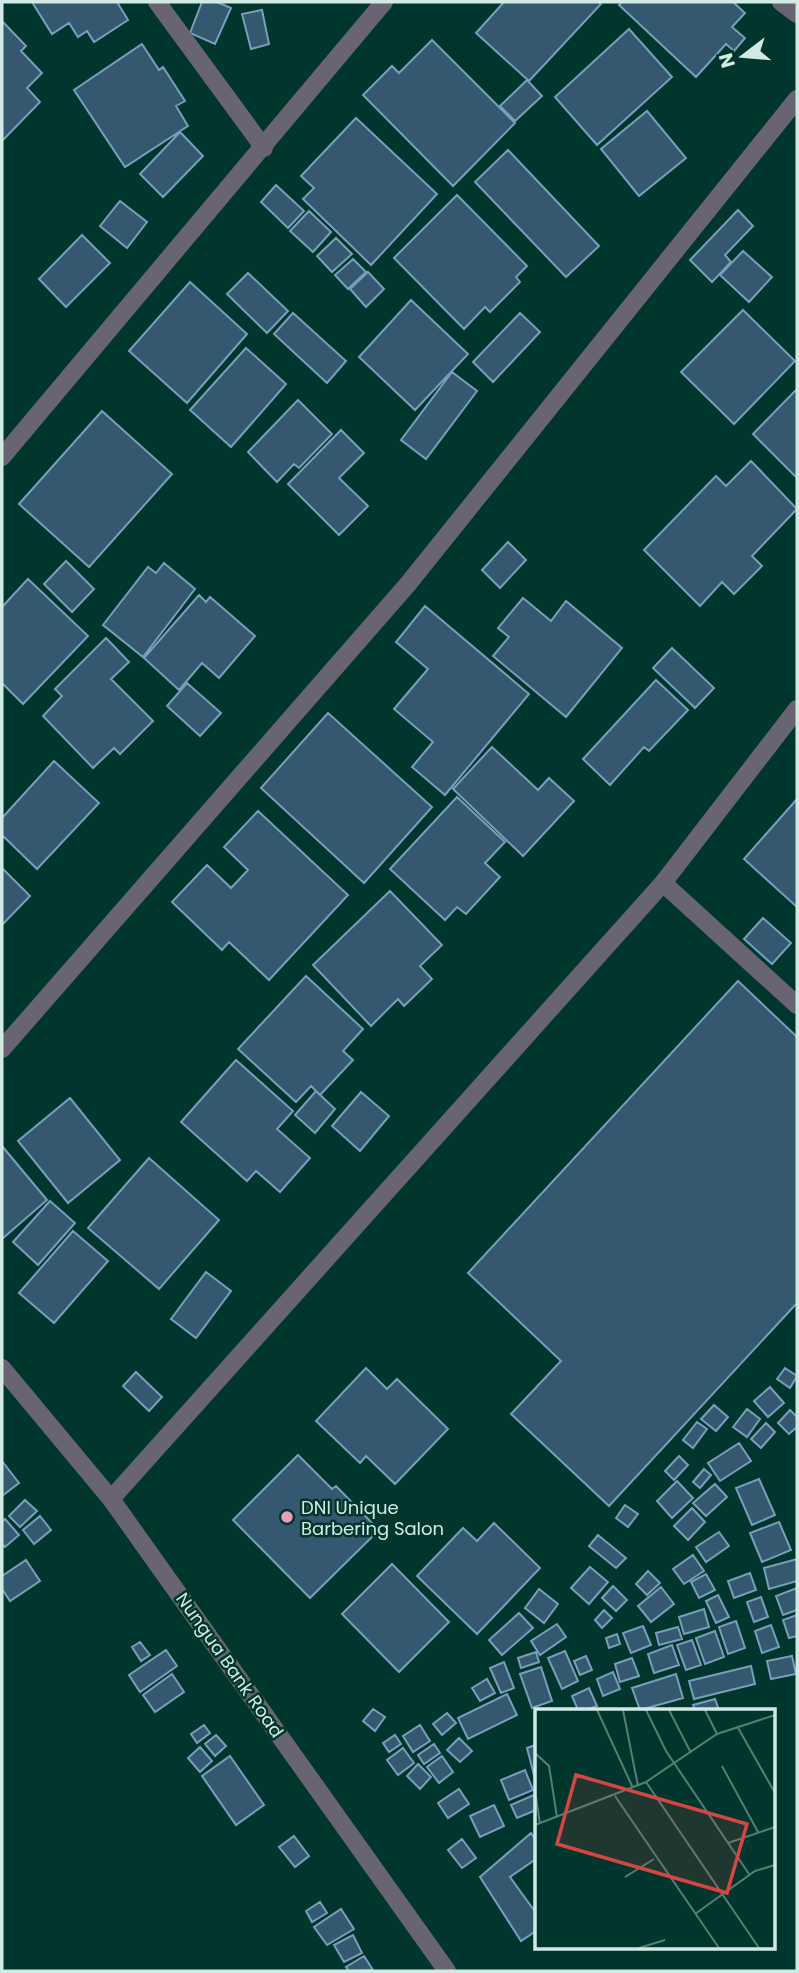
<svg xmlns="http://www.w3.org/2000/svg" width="799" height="1973" font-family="Poppins,sans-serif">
	<rect width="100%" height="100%" fill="#00362d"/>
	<path fill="#33586f" stroke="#789fb9" stroke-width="2" d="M 32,2 L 117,2 L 128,20 L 94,42 L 87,31 L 78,37 L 69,23 L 52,34 Z
		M 202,2 L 217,2 L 231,8 L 215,44 L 190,33 Z
		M 504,2 L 598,2 L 601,4 L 529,81 L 476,33 Z
		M 622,2 L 733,2 L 745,13 L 732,27 L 745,38 L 734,51 L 726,44 L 696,77 L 619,5 Z
		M 262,10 L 269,44 L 251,49 L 242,14 Z
		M 2,21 L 26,46 L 21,51 L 42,73 L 27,88 L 40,102 L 2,141 Z
		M 629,29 L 672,77 L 597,145 L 555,97 Z
		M 432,40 L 515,123 L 453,186 L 363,95 L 392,66 L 399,73 Z
		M 142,44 L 159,70 L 163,67 L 185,101 L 176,106 L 188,126 L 125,167 L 74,90 Z
		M 527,80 L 542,96 L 515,121 L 500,106 Z
		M 647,111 L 686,158 L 639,196 L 601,149 Z
		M 356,118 L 437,194 L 371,265 L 303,199 L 314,188 L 301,176 Z
		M 180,132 L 203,156 L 163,197 L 140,174 Z
		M 508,150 L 599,246 L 566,277 L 475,182 Z
		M 276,185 L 304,211 L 288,228 L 261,202 Z
		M 457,195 L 527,266 L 516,277 L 520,282 L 490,312 L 485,307 L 464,329 L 394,258 Z
		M 120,201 L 147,222 L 127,248 L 100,226 Z
		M 738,210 L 753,226 L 725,255 L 731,262 L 712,282 L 690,260 Z
		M 309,211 L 331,232 L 313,252 L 290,231 Z
		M 82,235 L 110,263 L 66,307 L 39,279 Z
		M 336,238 L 352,254 L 332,272 L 317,256 Z
		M 743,251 L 772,277 L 749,302 L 720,275 Z
		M 353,259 L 366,272 L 348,289 L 335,275 Z
		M 368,272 L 384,289 L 366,307 L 350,289 Z
		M 248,273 L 288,311 L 267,333 L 227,294 Z
		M 190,282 L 247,334 L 187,403 L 129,351 Z
		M 411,300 L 468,354 L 415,410 L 359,357 Z
		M 743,310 L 795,361 L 734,424 L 681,372 Z
		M 293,313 L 346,361 L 327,383 L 274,334 Z
		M 520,313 L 540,332 L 493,382 L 473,362 Z
		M 246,348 L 286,384 L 231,447 L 190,410 Z
		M 452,372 L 477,391 L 426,459 L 401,440 Z
		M 797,389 L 797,478 L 753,434 Z
		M 298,400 L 332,434 L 299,468 L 294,464 L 277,482 L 248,452 Z
		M 102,411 L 172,474 L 89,567 L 19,504 Z
		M 341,430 L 364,453 L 339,478 L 368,506 L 339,535 L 288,484 Z
		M 751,461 L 797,509 L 752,556 L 762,566 L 734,594 L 722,582 L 700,606 L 644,550 L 716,476 L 726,486 Z
		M 508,542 L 526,560 L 500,588 L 482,570 Z
		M 66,561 L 94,589 L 72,612 L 44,584 Z
		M 164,563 L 195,589 L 143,657 L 103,625 L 148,567 L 156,573 Z
		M 28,579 L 88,636 L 23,704 L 2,683 L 2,607 Z
		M 199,595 L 206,602 L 210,597 L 255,636 L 219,678 L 202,663 L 179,690 L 144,658 Z
		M 523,598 L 551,621 L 566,601 L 622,648 L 566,717 L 493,656 L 509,637 L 498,628 Z
		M 425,606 L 529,694 L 445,795 L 412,767 L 433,742 L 394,709 L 428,669 L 396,642 Z
		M 106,638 L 129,662 L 111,679 L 153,721 L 120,754 L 114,748 L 93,768 L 43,716 L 62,696 L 55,689 Z
		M 672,648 L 714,688 L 695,708 L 653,668 Z
		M 656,680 L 688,710 L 649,751 L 644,747 L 610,785 L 583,759 Z
		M 187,683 L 221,713 L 200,736 L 167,706 Z
		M 328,713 L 432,807 L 364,883 L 261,788 Z
		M 492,747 L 538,790 L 549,778 L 574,801 L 523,856 L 453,789 Z
		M 54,761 L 99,803 L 37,869 L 2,835 L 2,818 Z
		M 457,797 L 505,842 L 485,863 L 500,877 L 466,914 L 457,907 L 445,920 L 390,869 Z
		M 797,799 L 797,907 L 744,859 Z
		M 258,811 L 348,895 L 269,980 L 229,942 L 222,950 L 172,902 L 207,865 L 231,888 L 248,870 L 224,847 Z
		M 2,868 L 30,896 L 2,925 Z
		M 390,891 L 442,945 L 420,966 L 432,979 L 404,1006 L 398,999 L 371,1026 L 313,965 Z
		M 763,918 L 791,943 L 772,964 L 744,939 Z
		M 306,976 L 363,1029 L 343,1051 L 353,1060 L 320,1095 L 311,1086 L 296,1102 L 238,1049 Z
		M 738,981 L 797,1037 L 797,1303 L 609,1506 L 511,1414 L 561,1361 L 468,1273 Z
		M 236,1060 L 293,1111 L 277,1129 L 310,1158 L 280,1192 L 256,1171 L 247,1181 L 181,1122 Z
		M 316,1091 L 335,1109 L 315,1133 L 295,1115 Z
		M 361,1092 L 389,1116 L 360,1151 L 332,1126 Z
		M 70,1098 L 120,1160 L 68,1203 L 18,1141 Z
		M 2,1146 L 47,1200 L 2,1239 Z
		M 149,1158 L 219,1220 L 159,1289 L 88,1228 Z
		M 50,1201 L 75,1223 L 38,1265 L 13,1242 Z
		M 73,1231 L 108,1261 L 54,1323 L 19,1293 Z
		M 206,1272 L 231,1291 L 196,1338 L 171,1319 Z
		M 366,1368 L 387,1389 L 397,1379 L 448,1429 L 395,1484 L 366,1456 L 360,1463 L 316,1421 Z
		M 785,1368 L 797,1376 L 790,1388 L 777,1379 Z
		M 136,1372 L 162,1397 L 149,1411 L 123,1386 Z
		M 770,1387 L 784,1403 L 768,1417 L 754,1401 Z
		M 714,1405 L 728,1417 L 716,1431 L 701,1419 Z
		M 747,1409 L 760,1419 L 747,1437 L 733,1427 Z
		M 790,1410 L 797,1417 L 797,1427 L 789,1434 L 778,1423 Z
		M 697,1422 L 707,1429 L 693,1448 L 683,1440 Z
		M 766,1423 L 775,1432 L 761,1448 L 751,1439 Z
		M 739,1443 L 751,1461 L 720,1481 L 708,1463 Z
		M 298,1455 L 332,1489 L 336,1486 L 379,1530 L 310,1598 L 233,1520 Z
		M 679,1456 L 688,1465 L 674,1480 L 665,1471 Z
		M 2,1461 L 19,1483 L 2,1496 Z
		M 704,1469 L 711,1475 L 700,1488 L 693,1482 Z
		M 759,1479 L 775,1515 L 752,1525 L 736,1488 Z
		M 677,1481 L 693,1498 L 672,1518 L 657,1501 Z
		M 715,1484 L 727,1497 L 706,1516 L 693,1503 Z
		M 25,1500 L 37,1511 L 20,1527 L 9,1516 Z
		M 625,1505 L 638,1514 L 628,1527 L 616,1518 Z
		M 692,1508 L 705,1522 L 688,1540 L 674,1526 Z
		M 40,1516 L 51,1530 L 34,1544 L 23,1530 Z
		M 5,1519 L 19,1535 L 5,1547 L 2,1544 L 2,1522 Z
		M 779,1522 L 791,1550 L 762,1562 L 750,1533 Z
		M 494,1523 L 540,1568 L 477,1634 L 417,1576 L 463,1528 L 477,1541 Z
		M 719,1532 L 729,1546 L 706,1562 L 696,1547 Z
		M 598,1535 L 626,1558 L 616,1568 L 589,1546 Z
		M 693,1555 L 704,1571 L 684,1584 L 673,1569 Z
		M 797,1559 L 797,1581 L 769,1589 L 764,1568 Z
		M 26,1560 L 40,1581 L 10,1601 L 2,1589 L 2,1576 Z
		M 392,1564 L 449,1622 L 399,1672 L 342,1614 Z
		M 590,1567 L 608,1582 L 589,1604 L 571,1588 Z
		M 648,1571 L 660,1583 L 647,1595 L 636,1584 Z
		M 750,1573 L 756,1590 L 734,1598 L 728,1581 Z
		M 706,1574 L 715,1590 L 699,1598 L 691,1582 Z
		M 613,1586 L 627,1600 L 616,1611 L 602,1598 Z
		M 661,1587 L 674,1604 L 651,1622 L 638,1606 Z
		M 797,1588 L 797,1610 L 783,1615 L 776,1596 Z
		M 539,1589 L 558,1604 L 544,1623 L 525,1608 Z
		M 718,1595 L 729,1617 L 716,1623 L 706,1601 Z
		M 761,1597 L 768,1617 L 754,1622 L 747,1602 Z
		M 704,1609 L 709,1627 L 684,1634 L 679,1617 Z
		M 604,1610 L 612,1618 L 602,1628 L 595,1620 Z
		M 519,1613 L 533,1628 L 502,1655 L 489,1640 Z
		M 797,1615 L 797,1636 L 789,1638 L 783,1620 Z
		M 736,1621 L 745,1648 L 728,1654 L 719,1627 Z
		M 557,1624 L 566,1637 L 540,1655 L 531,1641 Z
		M 771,1625 L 779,1647 L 762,1653 L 755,1631 Z
		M 643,1626 L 651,1645 L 631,1653 L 623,1633 Z
		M 678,1627 L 682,1639 L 659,1645 L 656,1633 Z
		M 715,1631 L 724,1657 L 705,1664 L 696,1638 Z
		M 617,1634 L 620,1644 L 609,1648 L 606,1638 Z
		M 692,1640 L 701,1665 L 686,1670 L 677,1645 Z
		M 140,1642 L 150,1655 L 141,1661 L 132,1647 Z
		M 672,1645 L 679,1665 L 654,1673 L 648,1654 Z
		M 166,1650 L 177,1666 L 140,1692 L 129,1675 Z
		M 565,1651 L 578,1681 L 562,1689 L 548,1658 Z
		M 536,1652 L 539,1662 L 521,1668 L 518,1658 Z
		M 586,1656 L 592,1670 L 580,1675 L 574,1661 Z
		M 792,1656 L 796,1674 L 771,1679 L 767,1661 Z
		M 632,1658 L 639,1676 L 620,1682 L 615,1664 Z
		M 504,1662 L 514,1688 L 501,1693 L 490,1668 Z
		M 751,1666 L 755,1684 L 694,1699 L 689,1681 Z
		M 541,1667 L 552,1701 L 532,1708 L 520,1674 Z
		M 613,1672 L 620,1689 L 603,1696 L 597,1679 Z
		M 172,1674 L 184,1692 L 155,1712 L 143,1695 Z
		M 676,1674 L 683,1698 L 640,1710 L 632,1688 Z
		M 487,1679 L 495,1693 L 480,1701 L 472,1688 Z
		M 589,1688 L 597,1706 L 586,1710 L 578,1710 L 572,1696 Z
		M 507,1694 L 517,1715 L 468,1739 L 458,1718 Z
		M 715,1699 L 719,1710 L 695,1710 L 693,1705 Z
		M 373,1709 L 385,1717 L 375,1731 L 363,1721 Z
		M 447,1713 L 456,1723 L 442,1735 L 433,1724 Z
		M 204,1725 L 210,1733 L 197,1743 L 191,1734 Z
		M 420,1725 L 430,1741 L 413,1752 L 403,1736 Z
		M 216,1735 L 226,1746 L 215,1756 L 205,1744 Z
		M 395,1735 L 401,1744 L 389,1752 L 383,1743 Z
		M 459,1738 L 472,1751 L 460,1762 L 447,1750 Z
		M 434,1744 L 440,1753 L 424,1764 L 418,1755 Z
		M 536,1745 L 536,1783 L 527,1748 Z
		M 200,1747 L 212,1761 L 200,1772 L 188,1758 Z
		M 403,1748 L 414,1763 L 398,1775 L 387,1760 Z
		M 230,1756 L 264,1805 L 236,1825 L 202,1776 Z
		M 442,1756 L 453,1772 L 439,1783 L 427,1767 Z
		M 418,1764 L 431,1777 L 420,1789 L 407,1776 Z
		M 525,1770 L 533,1790 L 509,1800 L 501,1780 Z
		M 459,1789 L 469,1804 L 448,1818 L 438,1803 Z
		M 536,1794 L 536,1810 L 517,1818 L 511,1805 Z
		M 494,1805 L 504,1826 L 480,1837 L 470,1816 Z
		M 531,1833 L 536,1840 L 536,1859 L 510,1877 L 536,1913 L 536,1931 L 521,1941 L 480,1877 Z
		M 294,1836 L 309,1856 L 295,1867 L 279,1847 Z
		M 462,1839 L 476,1858 L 462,1868 L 448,1850 Z
		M 320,1902 L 327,1913 L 312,1922 L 306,1911 Z
		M 341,1909 L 354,1929 L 327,1945 L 314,1927 Z
		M 353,1935 L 362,1953 L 344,1962 L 334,1945 Z
		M 364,1956 L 373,1970 L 349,1971 L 346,1967 Z"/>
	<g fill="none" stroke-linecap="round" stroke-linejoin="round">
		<path stroke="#686474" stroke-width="18" d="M 157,2 L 264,148
			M 781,2 L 797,14
			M 2,457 L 384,2
			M 663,883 L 797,1005
			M 2,1049 L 408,584 L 797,99
			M 2,1368 L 111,1499 L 447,1971
			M 111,1499 L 663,883 L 797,709"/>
	</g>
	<circle fill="#ef9ab8" stroke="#00362d" stroke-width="2.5" cx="287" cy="1517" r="7"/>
	<g text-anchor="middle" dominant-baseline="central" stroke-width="5" stroke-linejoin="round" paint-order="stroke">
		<g font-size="18" fill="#d1eae3" stroke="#00362d" text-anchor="start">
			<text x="301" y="1507">DNI Unique<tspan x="301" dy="21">Barbering Salon</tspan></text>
		</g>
		<g font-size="18" fill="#d1eae3" stroke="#00362d">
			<text transform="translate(230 1665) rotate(55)">Nungua Bank Road</text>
		</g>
	</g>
	<g transform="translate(535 1709)">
		<rect width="240" height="240" fill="#00362d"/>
		<path fill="none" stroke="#547e76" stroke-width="2" d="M 62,1 L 98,79M 88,1 L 103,77M 111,1 L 131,42 L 214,165M 134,1 L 156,44M 170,1 L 182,25M 202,17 L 240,84M 0,44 L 14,57 L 22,108M 187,57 L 223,123M 111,73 L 224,239M 80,87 L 184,239M 1,88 L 5,115M 0,116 L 111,73 L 182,25 L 240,6M 193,134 L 240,118M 90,168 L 119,150M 160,205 L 220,162 L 240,156M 104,239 L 130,231"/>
		<path fill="#d54544" fill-opacity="0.15" stroke="#d54544" stroke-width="3.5" d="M 41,66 L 212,115 L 192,184 L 22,135 Z"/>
		<rect width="240" height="240" fill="none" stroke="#d1eae3" stroke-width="3.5"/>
	</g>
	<rect width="799" height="1973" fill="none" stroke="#d1eae3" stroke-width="7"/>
	<g transform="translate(743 56) rotate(254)" stroke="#00362d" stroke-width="5" paint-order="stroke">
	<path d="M0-5L12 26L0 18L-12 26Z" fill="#d1eae3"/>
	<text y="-10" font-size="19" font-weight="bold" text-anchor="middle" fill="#d1eae3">N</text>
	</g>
</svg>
